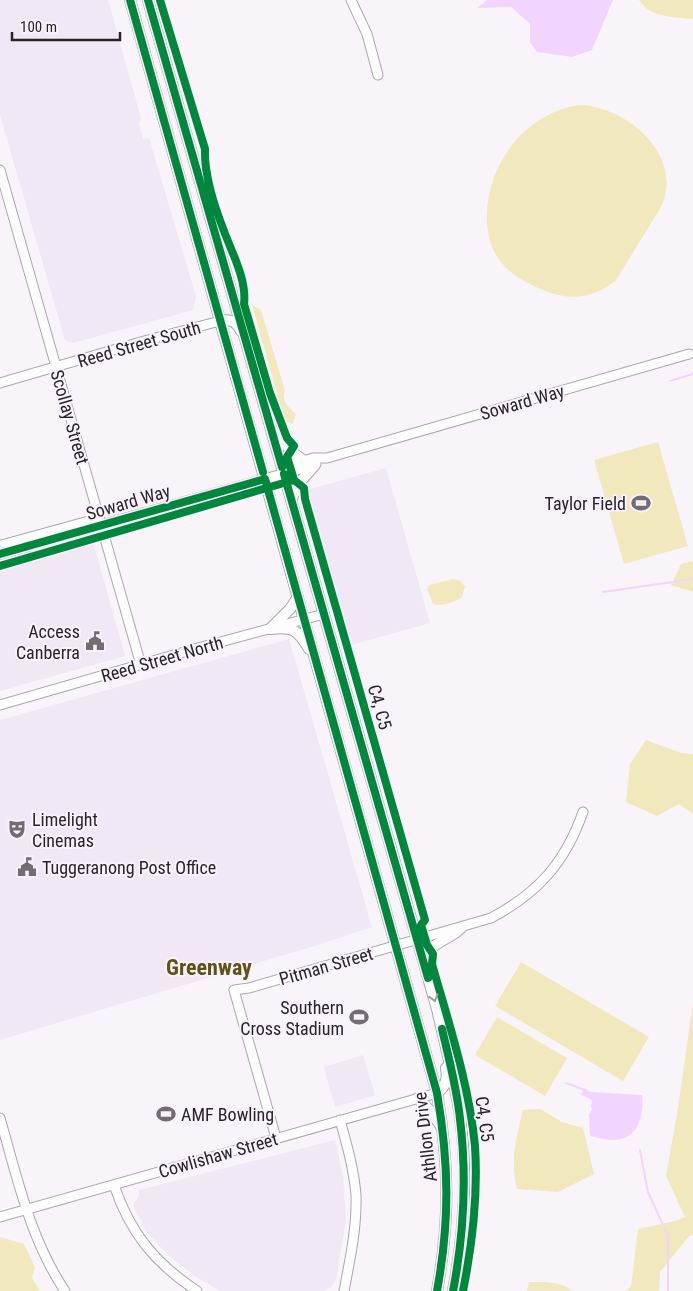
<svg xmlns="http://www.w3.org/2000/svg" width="693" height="1291" font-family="'Roboto Condensed',sans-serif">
	<rect width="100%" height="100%" fill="#f8f4fa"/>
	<path fill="#f0e8f4" d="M 0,0 L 108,0 L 141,118 L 139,124 L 143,139 L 149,138 L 196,296 L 193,310 L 73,343 L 65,340 L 0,115 Z
		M 386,468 L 430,623 L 344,647 L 300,492 Z
		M 93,542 L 125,656 L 0,691 L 0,568 Z
		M 289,639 L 372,927 L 318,945 L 0,1040 L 0,720 Z
		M 363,1055 L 375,1095 L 335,1107 L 324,1067 Z
		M 335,1140 L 343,1176 L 346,1220 L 336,1280 L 330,1288 L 321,1291 L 220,1291 L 195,1276 L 168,1255 L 146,1231 L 133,1205 L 139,1195 L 139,1190 Z"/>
	<path fill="#f2e8bd" d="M 639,0 L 693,0 L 693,19 C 674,17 650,18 639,0 Z
		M 579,105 C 627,106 685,156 661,207 L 616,280 C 596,297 573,301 548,292 C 530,285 513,277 501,262 C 489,247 486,229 487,211 C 490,160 527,113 579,105 Z
		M 252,305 L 261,310 L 285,391 C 281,401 289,408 296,414 L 293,424 L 285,421 Z
		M 658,442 L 688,546 L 624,564 L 594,460 Z
		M 693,561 L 693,592 L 671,585 L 681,564 Z
		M 453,579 L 460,581 L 465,586 L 462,597 C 455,602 441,607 433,604 L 427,589 L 429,585 Z
		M 646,740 L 681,753 L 693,754 L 693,814 L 679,804 L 657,816 L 626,802 L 630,764 Z
		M 521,962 L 649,1037 L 623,1081 L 495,1006 Z
		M 693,1002 L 693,1236 L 690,1235 L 660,1272 L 659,1291 L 624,1291 L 631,1287 L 638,1229 L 675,1221 L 685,1217 L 666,1176 L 678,1108 Z
		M 497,1017 L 567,1058 L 545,1096 L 475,1055 Z
		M 540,1109 L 562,1122 L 583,1128 L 594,1174 L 558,1192 L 517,1189 C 510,1160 516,1138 523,1110 Z
		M 0,1237 L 24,1244 L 35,1267 L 32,1278 L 40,1291 L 0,1291 Z
		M 529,1282 C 544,1282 561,1281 573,1291 L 527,1291 Z"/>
	<path fill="#f2d5fe" d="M 487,0 L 613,0 L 592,50 L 572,57 L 537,52 L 530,42 L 530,24 L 511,7 L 477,8 Z
		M 584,1088 L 590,1092 L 642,1095 C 644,1112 640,1133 622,1139 C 612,1142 599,1138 590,1136 L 589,1114 L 592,1110 L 591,1106 L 592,1100 L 581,1095 Z"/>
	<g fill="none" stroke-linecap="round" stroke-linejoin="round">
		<path stroke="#f2d5fe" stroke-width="2" d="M 670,381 L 693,374
			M 603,592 L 693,579
			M 566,1083 L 585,1090
			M 640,1150 L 648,1192 L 668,1236 L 668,1291"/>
		<g stroke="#aba8ac" stroke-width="11">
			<path id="minor" d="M 351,0 L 367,34 L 378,75
				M 0,170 L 141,665
				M 0,383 L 144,341 L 220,321
				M 282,467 L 313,458 L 327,458 L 689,354
				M 284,474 L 316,464
				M 0,705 L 198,648 L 324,614
				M 0,1118 C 17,1177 30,1239 65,1291
				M 340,1120 C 347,1145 354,1170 356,1195 C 357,1228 350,1259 344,1291
				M 276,1138 L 234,990 L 249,988 L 491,918 C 538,893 565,863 583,812
				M 114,1185 C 130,1233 155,1263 197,1291
				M 0,1217 L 437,1093"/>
		</g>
		<g stroke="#aba8ac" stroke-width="12">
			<path id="major" d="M 130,0 L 437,1093 C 449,1163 450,1220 437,1291
				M 148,0 L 437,1009 C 445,1045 455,1080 460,1117 C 468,1174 464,1234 453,1291
				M 220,321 C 231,319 236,321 241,331
				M 274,431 L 291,451 L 304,461
				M 291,500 L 299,483 L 315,465
				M 0,546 L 98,519
				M 0,554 L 284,474
				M 270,629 C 293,626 298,630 309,649
				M 270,629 L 290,609 L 298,597
				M 424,963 C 432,939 445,943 461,928
				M 437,1093 C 446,1086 448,1079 446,1068
				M 418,1098 L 432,1113 L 440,1125"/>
		</g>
		<use href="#minor" stroke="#fefdfe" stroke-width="9"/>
		<use href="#major" stroke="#fefdfe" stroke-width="10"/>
		<g stroke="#f9f2fc" stroke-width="11">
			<path id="cycleway" d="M 130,0 L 263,472
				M 148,0 L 282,467
				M 160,0 L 205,149 C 204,173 215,208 224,231 C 232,253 247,280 244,304 L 270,393 L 287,438 L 294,446 L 287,457 L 294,480
				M 284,474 L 428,978
				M 294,480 L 304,488 L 305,499 L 425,920 L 421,925 L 427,945 L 433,954 L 432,964 C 449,1024 469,1084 475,1146 C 478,1192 472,1246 463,1291
				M 0,554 L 265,479 L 437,1093 C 449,1163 450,1220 437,1291
				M 0,566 L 294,480
				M 442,1029 C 449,1059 457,1089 460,1119 C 467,1177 464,1234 453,1291"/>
		</g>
		<use href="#cycleway" stroke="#00873e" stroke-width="8"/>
	</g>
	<defs><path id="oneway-chevron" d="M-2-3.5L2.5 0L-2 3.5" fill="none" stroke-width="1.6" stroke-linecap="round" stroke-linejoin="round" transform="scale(1.25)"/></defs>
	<use stroke="#9e9c9e" href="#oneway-chevron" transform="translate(434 998) rotate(74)"/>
	<defs>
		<g id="stadium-bare" transform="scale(1.5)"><path d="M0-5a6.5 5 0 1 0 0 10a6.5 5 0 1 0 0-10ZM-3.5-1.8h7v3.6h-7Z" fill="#716d72" stroke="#f9f2fc" stroke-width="2.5" paint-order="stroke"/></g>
		<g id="civic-bare" transform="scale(1.5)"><path d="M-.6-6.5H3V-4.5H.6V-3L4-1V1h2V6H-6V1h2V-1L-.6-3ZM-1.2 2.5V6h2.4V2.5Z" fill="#716d72" stroke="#f9f2fc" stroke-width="2.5" paint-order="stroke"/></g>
		<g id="theatre-bare" transform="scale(1.5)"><path d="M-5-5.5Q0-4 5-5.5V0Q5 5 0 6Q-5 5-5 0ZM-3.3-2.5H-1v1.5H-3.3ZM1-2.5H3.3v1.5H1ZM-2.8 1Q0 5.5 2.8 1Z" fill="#716d72" stroke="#f9f2fc" stroke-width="2.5" paint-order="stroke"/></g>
	</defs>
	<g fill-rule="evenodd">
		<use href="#stadium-bare" x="641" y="503"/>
		<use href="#civic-bare" x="95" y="641"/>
		<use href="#theatre-bare" x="17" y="829"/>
		<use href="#civic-bare" x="27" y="867"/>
		<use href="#stadium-bare" x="359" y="1017"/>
		<use href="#stadium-bare" x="166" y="1114"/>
	</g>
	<g text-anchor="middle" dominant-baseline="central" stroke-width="4" stroke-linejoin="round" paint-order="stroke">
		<g font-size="18" fill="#282529" stroke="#f9f2fc">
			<text transform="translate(139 344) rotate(-16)">Reed Street South</text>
			<text transform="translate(522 402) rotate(-16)">Soward Way</text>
			<text transform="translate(70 417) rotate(74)">Scollay Street</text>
			<text transform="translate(128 502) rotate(-16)">Soward Way</text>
			<text transform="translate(162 659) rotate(-16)">Reed Street North</text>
			<text transform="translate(380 707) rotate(74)">C4, C5</text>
			<text transform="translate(326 966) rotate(-16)">Pitman Street</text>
			<text transform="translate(485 1119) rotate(82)">C4, C5</text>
			<text transform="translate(425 1137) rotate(-97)">Athllon Drive</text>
			<text transform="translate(218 1155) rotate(-16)">Cowlishaw Street</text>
		</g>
		<g font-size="18" fill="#282529" stroke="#f9f2fc" text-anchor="end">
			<text x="626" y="503">Taylor Field</text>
			<text x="80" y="631">Access<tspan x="80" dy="21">Canberra</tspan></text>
			<text x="32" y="819" text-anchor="start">Limelight<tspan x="32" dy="21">Cinemas</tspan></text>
			<text x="42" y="867" text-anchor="start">Tuggeranong Post Office</text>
			<text x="344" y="1007">Southern<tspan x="344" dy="21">Cross Stadium</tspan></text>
			<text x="181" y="1114" text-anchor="start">AMF Bowling</text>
		</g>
		<g font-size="22" font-weight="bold" fill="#5d5315" stroke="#f9f2fc">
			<text x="209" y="967">Greenway</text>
		</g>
	</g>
	<path d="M12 32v8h108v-8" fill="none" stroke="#282529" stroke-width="2.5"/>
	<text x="20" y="32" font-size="15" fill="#282529" stroke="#f9f2fc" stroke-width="4" paint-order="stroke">100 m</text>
</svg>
